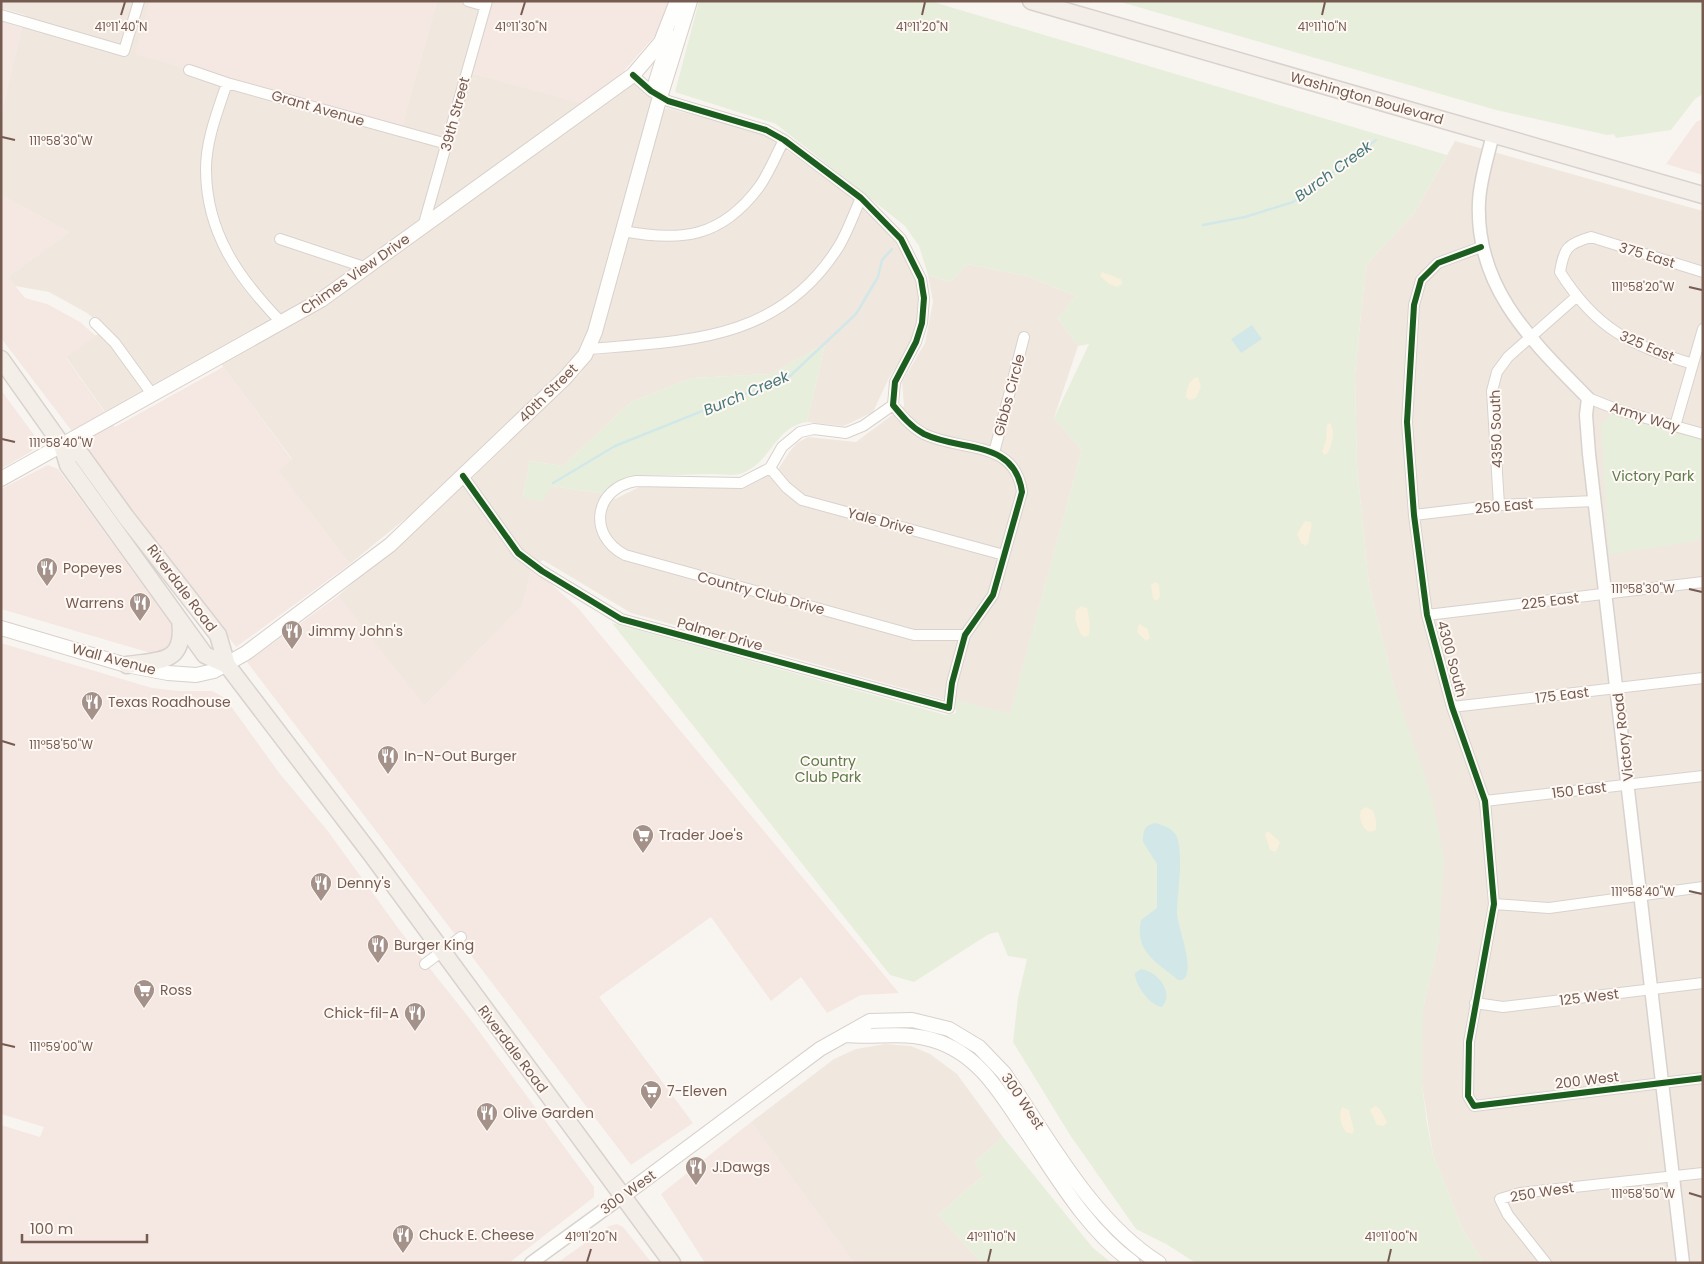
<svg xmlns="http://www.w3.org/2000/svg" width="1704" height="1264" font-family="Poppins,sans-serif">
	<rect width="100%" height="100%" fill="#f8f5f0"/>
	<path fill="#f0e7df" d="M 1,1 L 150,1 L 136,54 L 401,129 L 437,1 L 492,1 L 472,73 L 599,108 L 633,81 L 655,100 L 597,313 L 577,355 L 460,474 L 350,564 L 278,471 L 292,459 L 223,367 L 216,353 L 105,412 L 66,357 L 106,328 L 87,313 L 49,292 L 15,286 L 8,277 L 69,232 L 1,195 L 1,114 L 25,15 L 1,8 Z
		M 667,108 L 764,134 L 854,199 L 895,241 L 918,283 L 921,299 L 914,339 L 889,378 L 873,412 L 844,426 L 807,422 L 825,344 L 771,374 L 692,378 L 631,402 L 563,466 L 530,461 L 523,497 L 552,486 L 604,494 L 615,499 L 639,487 L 744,486 L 779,468 L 790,451 L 797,443 L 808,437 L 856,442 L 904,406 L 902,382 L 925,343 L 933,302 L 928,275 L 950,282 L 967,264 L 1027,276 L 1076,296 L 1058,318 L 1078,346 L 1054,418 L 1082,450 L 1010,715 L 955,700 L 942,699 L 631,613 L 543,560 L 532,567 L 522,606 L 424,706 L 338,596 L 472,478 L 581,373 L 606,320 L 662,112 Z
		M 1455,141 L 1703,211 L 1703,1263 L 1484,1263 L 1463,1230 L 1433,1155 L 1422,1085 L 1421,1039 L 1423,1008 L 1439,940 L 1394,687 L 1369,585 L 1357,467 L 1355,374 L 1366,265 L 1415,212 Z
		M 885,1044 L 911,1046 L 930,1054 L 957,1074 L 1003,1137 L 975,1162 L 984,1175 L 938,1215 L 982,1263 L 854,1263 L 751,1122 L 834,1059 L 856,1049 Z"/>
	<path fill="#f5e7e2" d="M 150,1 L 437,1 L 401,129 L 135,54 Z
		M 492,1 L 671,1 L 659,31 L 652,39 L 623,72 L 583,104 L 472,73 Z
		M 1,21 L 22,28 L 1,114 Z
		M 1703,119 L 1703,175 L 1666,164 L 1696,122 Z
		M 1,195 L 69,232 L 8,277 L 25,298 L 47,304 L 80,322 L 96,336 L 66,358 L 115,427 L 223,367 L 292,460 L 278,471 L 350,564 L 236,647 L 1,338 Z
		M 1,390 L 34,435 L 35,441 L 32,451 L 1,469 Z
		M 48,465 L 58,469 L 174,628 L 172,649 L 154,654 L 1,609 L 1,489 Z
		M 532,567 L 578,608 L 899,993 L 861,995 L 827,1013 L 801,977 L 771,1001 L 711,917 L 599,997 L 693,1123 L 631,1165 L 247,662 L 338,596 L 425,705 L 522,606 Z
		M 1,643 L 152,688 L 179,691 L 212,691 L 225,698 L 280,774 L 327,830 L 401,932 L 470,1019 L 594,1187 L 594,1197 L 509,1263 L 1,1263 L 1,1125 L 40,1137 L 44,1127 L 1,1114 Z
		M 751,1122 L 854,1263 L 705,1263 L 661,1194 Z
		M 617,1224 L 623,1227 L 652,1263 L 557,1263 L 609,1226 Z"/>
	<path fill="#e8eedc" d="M 699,1 L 930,1 L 1447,155 L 1415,212 L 1366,265 L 1355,374 L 1357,467 L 1369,585 L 1394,687 L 1432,797 L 1444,860 L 1439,940 L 1423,1008 L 1422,1085 L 1427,1123 L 1433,1155 L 1463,1230 L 1484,1263 L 1196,1263 L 1166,1244 L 1136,1229 L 1070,1135 L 1013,1042 L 1018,998 L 1027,959 L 1008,956 L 998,932 L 989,934 L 914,982 L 890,975 L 612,623 L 946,715 L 956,713 L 955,700 L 1010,714 L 1082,450 L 1054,418 L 1089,344 L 1078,346 L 1058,318 L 1076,296 L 1027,276 L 967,264 L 950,282 L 928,275 L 919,246 L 905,226 L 776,124 L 675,92 Z
		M 1117,1 L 1703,1 L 1703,94 L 1695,99 L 1671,130 L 1616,138 L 1614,134 L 1607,135 L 1496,110 Z
		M 825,344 L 807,422 C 774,427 771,464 740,474 C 732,476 721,474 713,474 C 687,475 661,475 636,475 C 622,479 612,482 604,494 L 552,486 L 542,502 L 523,497 L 530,461 L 563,466 L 631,402 L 692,378 L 771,374 Z
		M 1612,413 L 1703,438 L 1703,535 L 1697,541 L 1609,554 L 1601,425 Z
		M 1003,1137 L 1093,1248 L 1112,1263 L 982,1263 L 938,1215 L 983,1176 L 974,1163 Z"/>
	<path fill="#f8efdc" d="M 1102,272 L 1121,279 L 1122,284 L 1117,287 L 1109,284 L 1100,276 Z
		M 1198,377 L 1201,387 L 1196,398 L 1190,400 L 1186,397 C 1187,388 1188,380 1198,377 Z
		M 1330,423 C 1336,432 1332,444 1328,453 L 1325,455 L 1322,452 L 1326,440 L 1327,425 Z
		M 1305,521 L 1311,522 C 1313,529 1308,535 1309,542 L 1306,546 L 1301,543 L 1297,534 Z
		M 1155,582 L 1159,584 L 1160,597 L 1157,601 L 1153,599 L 1151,585 Z
		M 1081,606 L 1087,608 C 1089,616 1091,627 1089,635 L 1086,637 L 1081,635 L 1075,619 L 1076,610 Z
		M 1139,624 L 1148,629 L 1150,638 L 1146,641 L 1137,632 Z
		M 1366,807 L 1373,811 L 1376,820 L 1376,830 L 1370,832 C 1363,830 1358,818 1361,810 Z
		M 1268,831 L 1280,842 L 1276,852 L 1270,850 L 1265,834 Z
		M 1375,1106 L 1380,1109 L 1387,1122 L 1384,1126 L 1377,1125 L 1370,1110 Z
		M 1342,1107 L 1349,1110 L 1354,1131 L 1352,1134 L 1346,1132 C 1341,1125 1338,1115 1342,1107 Z"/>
	<path fill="#d2e8e8" d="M 1252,325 L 1262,339 L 1241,353 L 1231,339 Z
		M 1155,823 C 1163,825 1174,829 1177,837 C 1184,857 1177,894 1177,914 C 1178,928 1197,973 1182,980 L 1178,980 C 1157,962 1134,952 1141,920 L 1157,908 L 1157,864 L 1143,842 C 1143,831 1144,825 1155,823 Z
		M 1141,969 C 1157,971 1175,992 1162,1007 C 1150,1006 1134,984 1135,973 Z"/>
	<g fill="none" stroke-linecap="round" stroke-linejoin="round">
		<path stroke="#d2e8e8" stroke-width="2.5" d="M 1203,225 L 1245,217 L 1293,202 L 1376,140
			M 553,483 L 615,446 L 790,376 L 856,314 L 878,277 L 882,260 L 892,249"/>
		<g stroke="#d8d2ce" stroke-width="12">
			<path id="minor" d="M 468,1 L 485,6
				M 1,15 L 124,51 L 139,1
				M 189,70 L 227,83 L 447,144
				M 227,83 C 218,110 206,140 206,169 C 206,233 239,279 282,323
				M 651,91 L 669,33
				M 423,227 L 487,1
				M 623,231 C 681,242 721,238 759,187 C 769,173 776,155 784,140
				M 280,239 L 367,268
				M 1481,247 L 1438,263 L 1421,280 L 1414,305 L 1407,422 L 1414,515 L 1427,615 L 1452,707 L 1485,801 L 1494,904 L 1469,1042 L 1468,1096 L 1474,1106 L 1703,1078
				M 95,323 L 115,343 L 152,394
				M 588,349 C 688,341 780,341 839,246 C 848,231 854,213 861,198
				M 1693,364 C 1630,345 1596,329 1560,272 C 1564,248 1567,244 1591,237 L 1703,272
				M 1588,398 L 1621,411 L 1703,434
				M 893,405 L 863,426 L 846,433 L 814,429 L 800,432 L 782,447 L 770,468 L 741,483 L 636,481 C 594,488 587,535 625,555 L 914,635 L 965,635
				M 1675,426 L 1703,329
				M 994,453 L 1024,337
				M 770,468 L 786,487 L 802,500 L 1004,555
				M 463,476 L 518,553 L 542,571 L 621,619 L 949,708 L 952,683 L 965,635 L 993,595 L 1022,492 C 1015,439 961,452 924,434 C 911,427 902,416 893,405 L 895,382 L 916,342 L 922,323 L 924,298 L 921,279 L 901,239 L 861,198 L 784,140 L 766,130 L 668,101 L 651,91 L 633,75
				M 1499,505 L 1492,391 L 1497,372 L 1508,357 L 1576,297
				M 1414,515 L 1499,505 L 1595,501
				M 1427,615 L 1703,582
				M 1452,707 L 1703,678
				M 1485,801 L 1703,776
				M 1494,904 L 1549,908 L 1703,887
				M 425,964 L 461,937
				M 1475,1003 L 1503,1007 L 1703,983
				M 1546,1263 L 1508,1215 L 1500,1199 L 1520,1193 L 1703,1173"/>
		</g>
		<g stroke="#d8d2ce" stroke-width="15">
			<path id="tertiary" d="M 1493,134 C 1488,156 1480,179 1479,202 C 1475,288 1532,341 1588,398 L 1586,415 L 1589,454 L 1683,1263
				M 531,1263 L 623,1196"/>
		</g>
		<g stroke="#d8d0cc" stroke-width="16">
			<path id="secondary" d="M 1,479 L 321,300 L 633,75 L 661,42 L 677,1
				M 1,628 L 126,665 L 168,673 L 196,675 L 214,671 L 246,653 L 390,545 L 565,378 L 585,355 L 595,332 L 657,107 L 690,1
				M 846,1035 C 876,1038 904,1031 933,1040 C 981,1054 1003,1098 1030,1137 C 1060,1182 1088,1230 1133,1263
				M 623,1196 L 820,1049 L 870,1021 L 912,1020 L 949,1029 L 979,1047 L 1004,1073 C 1048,1138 1092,1221 1159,1263"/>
		</g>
		<g stroke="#d9d1cd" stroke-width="19">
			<path id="primary" d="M 1031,1 L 1703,195
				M 1,359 L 62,445 L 68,465 L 205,655 L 227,665
				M 62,445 L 75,449 L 82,456 L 126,517 L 218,635 L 227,665 L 371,854 L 672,1263
				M 127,665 C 160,660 186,664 180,620"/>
		</g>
		<use href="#minor" stroke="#fefefd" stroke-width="10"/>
		<use href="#tertiary" stroke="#fefefd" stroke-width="12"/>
		<use href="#secondary" stroke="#fefefd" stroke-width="14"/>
		<use href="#primary" stroke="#f3eee8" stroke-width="16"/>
		<g stroke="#fef9f4" stroke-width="9">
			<path id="cycleway" d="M 1481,247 L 1438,263 L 1421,280 L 1414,305 L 1407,422 L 1414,515 L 1427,615 L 1452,707 L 1485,801 L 1494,904 L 1469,1042 L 1468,1096 L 1474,1106 L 1703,1078
				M 463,476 L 518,553 L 542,571 L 621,619 L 949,708 L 952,683 L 965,635 L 993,595 L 1022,492 C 1015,439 961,452 924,434 C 911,427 902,416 893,405 L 895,382 L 916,342 L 922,323 L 924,298 L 921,279 L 901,239 L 861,198 L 784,140 L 766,130 L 668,101 L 651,91 L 633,75"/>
		</g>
		<use href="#cycleway" stroke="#1b5e20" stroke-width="6"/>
	</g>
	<path fill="none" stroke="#765b51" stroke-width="2" d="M 121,15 L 125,2M 521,15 L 525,2M 922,15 L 925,2M 1322,15 L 1325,2M 2,137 L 15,140M 1689,287 L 1702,290M 2,439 L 15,442M 1689,589 L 1702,592M 2,741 L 15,745M 1689,891 L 1702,894M 2,1044 L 15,1047M 1689,1193 L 1702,1197M 587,1262 L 591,1249M 988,1262 L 991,1249M 1388,1262 L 1391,1249"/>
	<defs>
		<g id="restaurant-pin" transform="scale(1.125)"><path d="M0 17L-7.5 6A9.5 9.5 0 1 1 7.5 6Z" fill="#a49189" stroke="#fef9f4"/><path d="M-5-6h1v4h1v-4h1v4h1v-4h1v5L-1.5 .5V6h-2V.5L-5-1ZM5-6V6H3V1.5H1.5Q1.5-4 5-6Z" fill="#fff"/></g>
		<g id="supermarket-pin" transform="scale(1.125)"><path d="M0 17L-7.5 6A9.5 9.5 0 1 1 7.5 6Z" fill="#a49189" stroke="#fef9f4"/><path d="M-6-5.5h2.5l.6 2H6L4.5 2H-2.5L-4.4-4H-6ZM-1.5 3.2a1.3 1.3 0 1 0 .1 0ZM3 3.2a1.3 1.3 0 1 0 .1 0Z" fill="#fff"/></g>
	</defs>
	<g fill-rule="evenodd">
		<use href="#restaurant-pin" x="47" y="568"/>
		<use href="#restaurant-pin" x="140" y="603"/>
		<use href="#restaurant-pin" x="292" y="631"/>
		<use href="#restaurant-pin" x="92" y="702"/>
		<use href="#restaurant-pin" x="388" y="756"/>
		<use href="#supermarket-pin" x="643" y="835"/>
		<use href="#restaurant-pin" x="321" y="883"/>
		<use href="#restaurant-pin" x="378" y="945"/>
		<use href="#supermarket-pin" x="144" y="990"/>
		<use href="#restaurant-pin" x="415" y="1013"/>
		<use href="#supermarket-pin" x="651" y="1091"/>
		<use href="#restaurant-pin" x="487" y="1113"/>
		<use href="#restaurant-pin" x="696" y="1167"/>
		<use href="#restaurant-pin" x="403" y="1235"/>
	</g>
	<g text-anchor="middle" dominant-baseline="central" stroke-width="4" stroke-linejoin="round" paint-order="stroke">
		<g font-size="14" fill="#765b51" stroke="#fef9f4">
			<text transform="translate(1367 98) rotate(16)">Washington Boulevard</text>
			<text transform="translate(318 108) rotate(16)">Grant Avenue</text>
			<text transform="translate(455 114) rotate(-75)">39th Street</text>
			<text transform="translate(1647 255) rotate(17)">375 East</text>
			<text transform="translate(355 274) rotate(-35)">Chimes View Drive</text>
			<text transform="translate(1647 346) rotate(23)">325 East</text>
			<text transform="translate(548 393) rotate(-45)">40th Street</text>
			<text transform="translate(1009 395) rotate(-75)">Gibbs Circle</text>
			<text transform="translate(1645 417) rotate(17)">Army Way</text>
			<text transform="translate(1496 429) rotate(-92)">4350 South</text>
			<text transform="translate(1504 506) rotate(-5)">250 East</text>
			<text transform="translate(881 521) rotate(15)">Yale Drive</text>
			<text transform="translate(182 588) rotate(53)">Riverdale Road</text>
			<text transform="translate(761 593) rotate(15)">Country Club Drive</text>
			<text transform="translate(1550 601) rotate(-7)">225 East</text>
			<text transform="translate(720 634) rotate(16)">Palmer Drive</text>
			<text transform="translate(114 659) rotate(15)">Wall Avenue</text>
			<text transform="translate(1452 659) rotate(75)">4300 South</text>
			<text transform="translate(1562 695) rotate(-7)">175 East</text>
			<text transform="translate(1623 737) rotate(-97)">Victory Road</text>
			<text transform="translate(1579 790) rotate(-7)">150 East</text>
			<text transform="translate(1589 997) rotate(-7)">125 West</text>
			<text transform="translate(513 1049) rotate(53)">Riverdale Road</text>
			<text transform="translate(1587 1080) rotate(-7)">200 West</text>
			<text transform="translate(1023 1101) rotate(56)">300 West</text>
			<text transform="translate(628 1192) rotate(-36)">300 West</text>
			<text transform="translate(1542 1192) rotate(-9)">250 West</text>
		</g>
		<g font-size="14" fill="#5d7a4a" stroke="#fef9f4">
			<text x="1653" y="476">Victory Park</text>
			<text x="828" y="761">Country<tspan x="828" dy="16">Club Park</tspan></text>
		</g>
		<g font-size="14" fill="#765b51" stroke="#fef9f4" text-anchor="start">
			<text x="63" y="568">Popeyes</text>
			<text x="124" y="603" text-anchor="end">Warrens</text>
			<text x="308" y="631">Jimmy John's</text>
			<text x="108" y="702">Texas Roadhouse</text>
			<text x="404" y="756">In-N-Out Burger</text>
			<text x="659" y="835">Trader Joe's</text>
			<text x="337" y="883">Denny's</text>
			<text x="394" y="945">Burger King</text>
			<text x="160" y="990">Ross</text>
			<text x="399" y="1013" text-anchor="end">Chick-fil-A</text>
			<text x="667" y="1091">7-Eleven</text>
			<text x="503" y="1113">Olive Garden</text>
			<text x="712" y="1167">J.Dawgs</text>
			<text x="419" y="1235">Chuck E. Cheese</text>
		</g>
		<g font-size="15" font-style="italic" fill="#457679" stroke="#fef9f4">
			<text transform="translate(1333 171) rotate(-36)">Burch Creek</text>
			<text transform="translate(746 393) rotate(-23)">Burch Creek</text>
		</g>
	</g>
	<g font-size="12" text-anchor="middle" fill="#765b51" stroke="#fef9f4" stroke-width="4" stroke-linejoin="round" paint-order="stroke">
		<text x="1322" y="31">41°11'10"N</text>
		<text x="121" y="31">41°11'40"N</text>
		<text x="521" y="31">41°11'30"N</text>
		<text x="922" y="31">41°11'20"N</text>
		<text x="61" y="145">111°58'30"W</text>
		<text x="1643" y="291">111°58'20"W</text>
		<text x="61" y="447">111°58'40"W</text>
		<text x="1643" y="593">111°58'30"W</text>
		<text x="61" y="749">111°58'50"W</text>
		<text x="1643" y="896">111°58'40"W</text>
		<text x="61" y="1051">111°59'00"W</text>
		<text x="1643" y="1198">111°58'50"W</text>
		<text x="591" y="1241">41°11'20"N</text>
		<text x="991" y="1241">41°11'10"N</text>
		<text x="1391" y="1241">41°11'00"N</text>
	</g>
	<rect width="1704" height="1264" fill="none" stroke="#765b51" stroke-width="5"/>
	<path d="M22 1234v8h125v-8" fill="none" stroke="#765b51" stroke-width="2.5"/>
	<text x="30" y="1234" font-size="15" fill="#765b51" stroke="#fef9f4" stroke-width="4" paint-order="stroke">100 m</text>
</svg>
